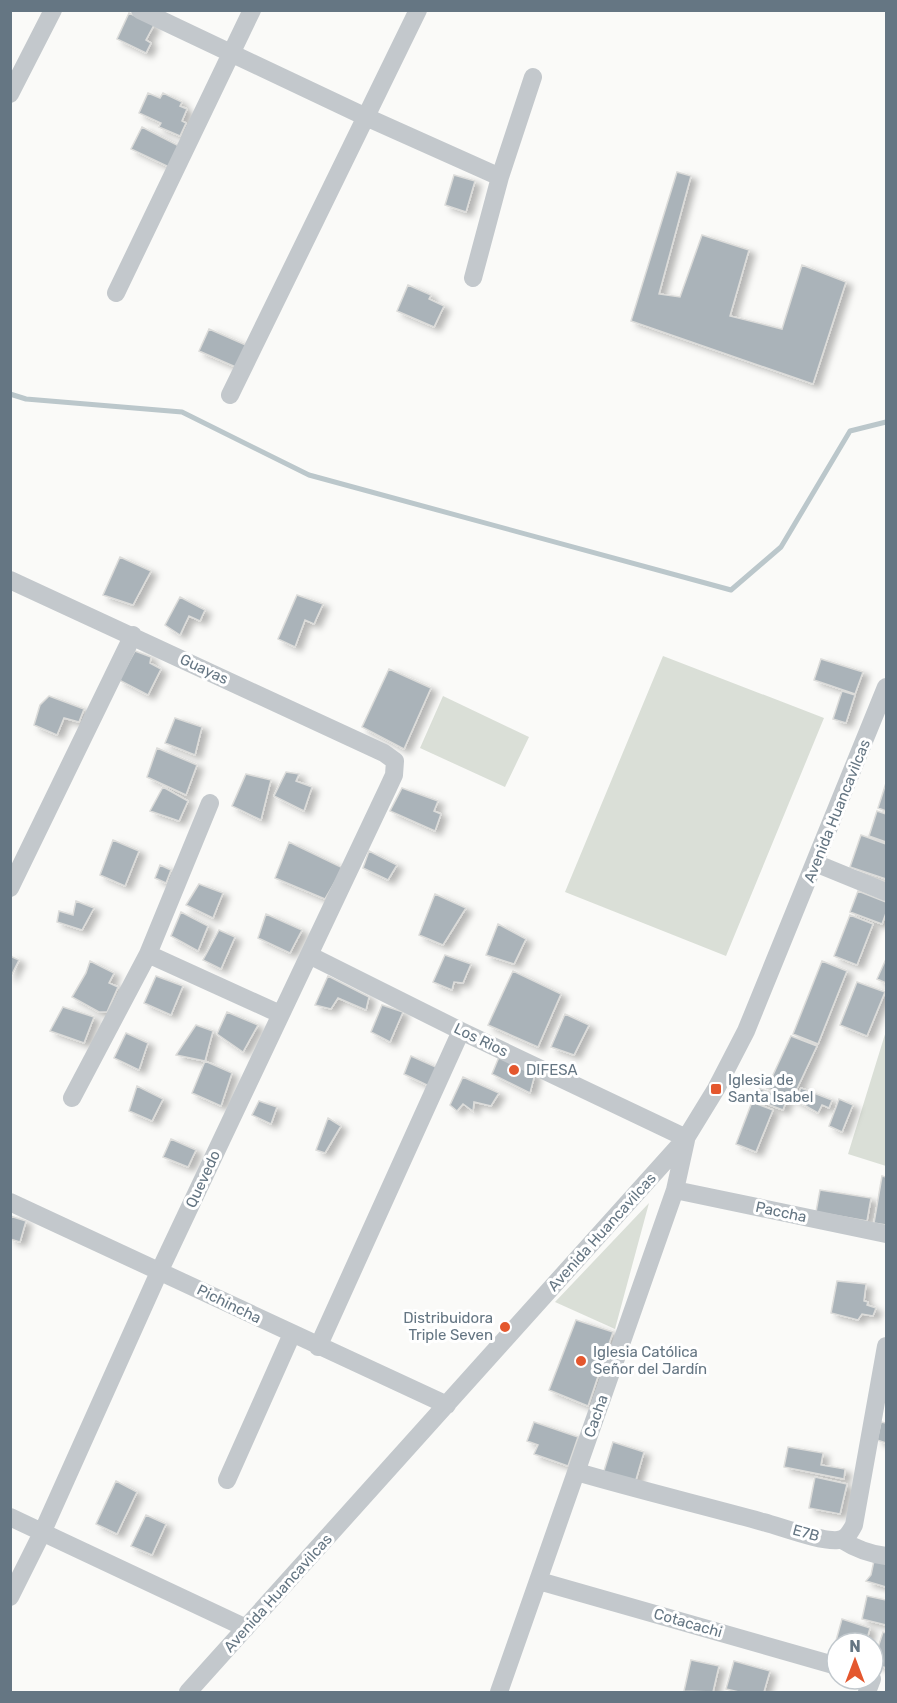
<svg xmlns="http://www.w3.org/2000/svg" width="897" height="1703" font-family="Rubik,sans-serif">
	<defs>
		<filter id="shadow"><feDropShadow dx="6" dy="4" stdDeviation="3" flood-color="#0004"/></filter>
	</defs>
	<rect width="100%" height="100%" fill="#fafaf8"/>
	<path fill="#dadfd7" d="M 663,656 L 824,718 L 726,956 L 565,892 Z
		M 443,696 L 529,737 L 505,787 L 420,748 Z
		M 886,1031 L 886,1166 L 848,1154 Z
		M 649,1203 L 615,1329 L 555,1302 Z"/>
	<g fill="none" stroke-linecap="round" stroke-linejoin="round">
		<path stroke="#bbc7cb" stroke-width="5" d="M 10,394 L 26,399 L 182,412 L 309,475 L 731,590 L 781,547 L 850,431 L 886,422"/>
	</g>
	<path fill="#aab3b9" stroke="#dcdcda" stroke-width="1.5" filter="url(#shadow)" d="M 129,13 L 154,25 L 146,40 L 151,43 L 146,53 L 117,39 Z
		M 148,93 L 160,98 L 163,93 L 182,102 L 180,106 L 187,109 L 182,121 L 186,123 L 180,136 L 159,127 L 161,123 L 139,113 Z
		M 142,127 L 179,146 L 169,167 L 131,149 Z
		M 677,172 L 691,176 L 659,294 L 680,297 L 702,235 L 749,250 L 730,316 L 782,329 L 802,265 L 846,282 L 813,384 L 631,321 Z
		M 454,175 L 475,181 L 466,212 L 445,205 Z
		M 408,285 L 431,295 L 429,299 L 444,306 L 434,327 L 397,311 Z
		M 209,329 L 248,346 L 238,368 L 199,351 Z
		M 120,557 L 151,571 L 133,605 L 103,595 Z
		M 297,595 L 323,604 L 314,624 L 305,620 L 295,647 L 278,639 Z
		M 180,597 L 205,610 L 200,621 L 189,616 L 180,635 L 165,625 Z
		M 135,651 L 151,657 L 150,663 L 161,669 L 148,695 L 119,680 Z
		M 821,659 L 863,672 L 855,694 L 814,680 Z
		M 389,669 L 431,688 L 404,749 L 362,727 Z
		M 842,691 L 855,695 L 846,723 L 833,719 Z
		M 49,696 L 84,709 L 79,722 L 64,718 L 57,735 L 34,725 L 40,705 Z
		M 175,718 L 202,727 L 195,755 L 165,743 Z
		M 157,748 L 197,765 L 186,795 L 147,777 Z
		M 286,772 L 299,774 L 296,781 L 312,787 L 304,811 L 274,796 Z
		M 246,774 L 271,780 L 261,820 L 232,806 Z
		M 886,783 L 886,811 L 878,808 Z
		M 163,787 L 188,801 L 179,821 L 150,811 Z
		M 402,788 L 438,801 L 434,811 L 441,814 L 435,831 L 390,811 Z
		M 877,811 L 886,814 L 886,842 L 869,836 Z
		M 861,835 L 886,844 L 886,879 L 850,867 Z
		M 113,840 L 139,851 L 125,886 L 100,875 Z
		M 289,842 L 343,868 L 325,899 L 275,878 Z
		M 369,851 L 397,865 L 388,880 L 363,868 Z
		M 160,865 L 171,870 L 166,883 L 155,878 Z
		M 199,884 L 223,893 L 213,918 L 186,905 Z
		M 858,891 L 886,902 L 886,913 L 882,924 L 850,912 Z
		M 435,894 L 466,908 L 443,945 L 419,935 Z
		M 76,901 L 94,908 L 82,930 L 57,922 L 59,911 L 73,915 Z
		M 181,912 L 208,926 L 198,951 L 171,936 Z
		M 266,914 L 302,930 L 290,953 L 258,938 Z
		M 850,915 L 873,924 L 857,965 L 834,956 Z
		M 498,924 L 526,939 L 514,964 L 486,955 Z
		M 219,930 L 235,937 L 221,969 L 203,960 Z
		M 445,955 L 471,964 L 463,983 L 454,982 L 452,990 L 433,982 Z
		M 10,956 L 19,960 L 10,978 Z
		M 886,959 L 886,983 L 877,979 Z
		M 90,961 L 114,973 L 109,983 L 118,987 L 107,1012 L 99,1012 L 72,997 L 86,973 Z
		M 822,961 L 847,971 L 818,1044 L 793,1034 Z
		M 513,971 L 561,994 L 538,1047 L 488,1025 Z
		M 156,976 L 183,986 L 171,1015 L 144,1003 Z
		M 328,976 L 369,997 L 366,1010 L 338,998 L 331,1009 L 315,1005 Z
		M 857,982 L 885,992 L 867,1036 L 840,1025 Z
		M 382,1005 L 403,1012 L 390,1042 L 371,1032 Z
		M 63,1007 L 94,1017 L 84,1043 L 50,1031 Z
		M 227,1012 L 258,1025 L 243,1052 L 217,1034 Z
		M 565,1014 L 589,1025 L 574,1055 L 551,1047 Z
		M 196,1025 L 213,1031 L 205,1061 L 176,1055 Z
		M 126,1033 L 148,1043 L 139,1070 L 114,1058 Z
		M 791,1036 L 817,1046 L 795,1093 L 798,1094 L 801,1088 L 832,1100 L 829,1108 L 822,1105 L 818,1113 L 790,1097 L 767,1088 Z
		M 411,1056 L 438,1068 L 429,1086 L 404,1074 Z
		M 499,1057 L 535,1074 L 530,1093 L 492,1074 Z
		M 205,1061 L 232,1073 L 221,1106 L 192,1093 Z
		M 463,1077 L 499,1093 L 491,1106 L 474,1102 L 473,1111 L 463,1104 L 457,1111 L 450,1105 Z
		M 137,1086 L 163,1099 L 152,1121 L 129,1111 Z
		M 758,1088 L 787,1099 L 783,1110 L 754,1099 Z
		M 839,1099 L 853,1105 L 842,1132 L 829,1126 Z
		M 259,1101 L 277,1107 L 271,1124 L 252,1115 Z
		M 752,1102 L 773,1110 L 756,1152 L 736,1144 Z
		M 328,1118 L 341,1126 L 325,1153 L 316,1150 Z
		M 171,1139 L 196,1150 L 188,1167 L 163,1157 Z
		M 882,1176 L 886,1177 L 886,1225 L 874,1223 Z
		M 820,1190 L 871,1198 L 867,1221 L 816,1212 Z
		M 10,1216 L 26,1221 L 20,1242 L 10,1239 Z
		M 837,1281 L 866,1284 L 864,1301 L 868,1302 L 867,1305 L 876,1308 L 873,1316 L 862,1314 L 858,1320 L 831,1313 Z
		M 576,1320 L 613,1332 L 588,1406 L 549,1390 Z
		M 534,1422 L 578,1437 L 568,1466 L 534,1454 L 538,1445 L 527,1441 Z
		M 881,1422 L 886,1423 L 886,1443 L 877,1440 Z
		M 613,1442 L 644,1452 L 635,1483 L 603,1474 Z
		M 788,1447 L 823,1453 L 821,1465 L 845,1469 L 844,1479 L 784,1467 Z
		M 815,1477 L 847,1484 L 840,1514 L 809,1508 Z
		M 116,1481 L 137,1492 L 117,1534 L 96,1524 Z
		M 146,1515 L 166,1524 L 152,1555 L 131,1546 Z
		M 875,1556 L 886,1559 L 886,1587 L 866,1581 L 871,1575 Z
		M 867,1596 L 886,1600 L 886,1625 L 862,1619 Z
		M 842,1619 L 870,1628 L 866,1643 L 837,1643 L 837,1649 L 834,1648 Z
		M 883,1632 L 886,1633 L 886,1668 L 873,1663 Z
		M 691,1660 L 719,1666 L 713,1692 L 684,1691 Z
		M 734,1661 L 770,1671 L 764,1692 L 739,1692 L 726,1689 Z"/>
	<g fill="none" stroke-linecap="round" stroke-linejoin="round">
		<path stroke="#c3c8cc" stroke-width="18" d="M 140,10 L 366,117 L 500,177
			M 10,94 L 53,10
			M 473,278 L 500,177 L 533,77
			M 116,293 L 252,10
			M 230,395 L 418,10
			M 10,580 L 384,753 L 395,761 L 394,775 L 388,788 L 160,1270 L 42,1533 L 10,1597
			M 815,863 L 886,892
			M 10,888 L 133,635
			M 148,954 L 280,1014
			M 309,955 L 461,1031 L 686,1138
			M 72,1098 L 148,954 L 210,803
			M 675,1190 L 886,1234
			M 10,1202 L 447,1405
			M 318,1347 L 461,1031
			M 577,1472 C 639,1490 701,1505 763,1522 C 782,1527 821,1542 838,1540 C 847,1539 850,1532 854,1525 L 886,1346
			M 227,1480 L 292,1334
			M 10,1517 L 246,1628
			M 842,1540 C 856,1549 870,1554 886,1556
			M 539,1581 L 837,1666
			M 188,1692 L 686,1138 L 716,1089 L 746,1031 L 886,687
			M 499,1692 L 675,1190 L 686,1140
			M 867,1692 L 872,1679"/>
	</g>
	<g fill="#e4572e" stroke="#fff" stroke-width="2">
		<circle cx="514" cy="1070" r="6"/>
		<rect x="710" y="1083" width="12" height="12" rx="3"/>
		<circle cx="505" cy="1327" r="6"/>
		<circle cx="581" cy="1361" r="6"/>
	</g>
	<g text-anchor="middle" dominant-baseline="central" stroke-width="6" stroke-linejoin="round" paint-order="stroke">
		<g font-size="15" fill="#657683" stroke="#fff">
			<text transform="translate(204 669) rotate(25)">Guayas</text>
			<text transform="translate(837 811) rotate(-68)">Avenida Huancavilcas</text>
			<text transform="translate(481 1040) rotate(26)">Los Rìos</text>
			<text transform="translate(203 1179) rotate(-65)">Quevedo</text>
			<text transform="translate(781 1212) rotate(12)">Paccha</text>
			<text transform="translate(602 1232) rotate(-48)">Avenida Huancavilcas</text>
			<text transform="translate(229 1304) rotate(26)">Pichincha</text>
			<text transform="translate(596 1416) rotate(-71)">Cacha</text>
			<text transform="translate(806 1533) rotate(15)">E7B</text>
			<text transform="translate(278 1593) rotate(-48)">Avenida Huancavilcas</text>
			<text transform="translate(688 1623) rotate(16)">Cotacachi</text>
		</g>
		<g font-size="15" fill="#657683" stroke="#fff" text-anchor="start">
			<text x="526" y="1070">DIFESA</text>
			<text x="728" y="1080">Iglesia de<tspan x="728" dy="17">Santa Isabel</tspan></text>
			<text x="493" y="1318" text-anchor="end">Distribuidora<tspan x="493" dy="17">Triple Seven</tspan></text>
			<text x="593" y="1352">Iglesia Católica<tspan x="593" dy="17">Señor del Jardín</tspan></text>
		</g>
	</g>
	<rect width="897" height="1703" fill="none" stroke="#657683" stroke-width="24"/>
	<g transform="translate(855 1661)"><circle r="28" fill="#ffffff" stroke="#c1c8cd" stroke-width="1.5"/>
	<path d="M0-4.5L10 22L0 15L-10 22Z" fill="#e4572e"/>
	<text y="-9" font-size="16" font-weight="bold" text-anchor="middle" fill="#657683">N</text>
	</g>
</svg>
